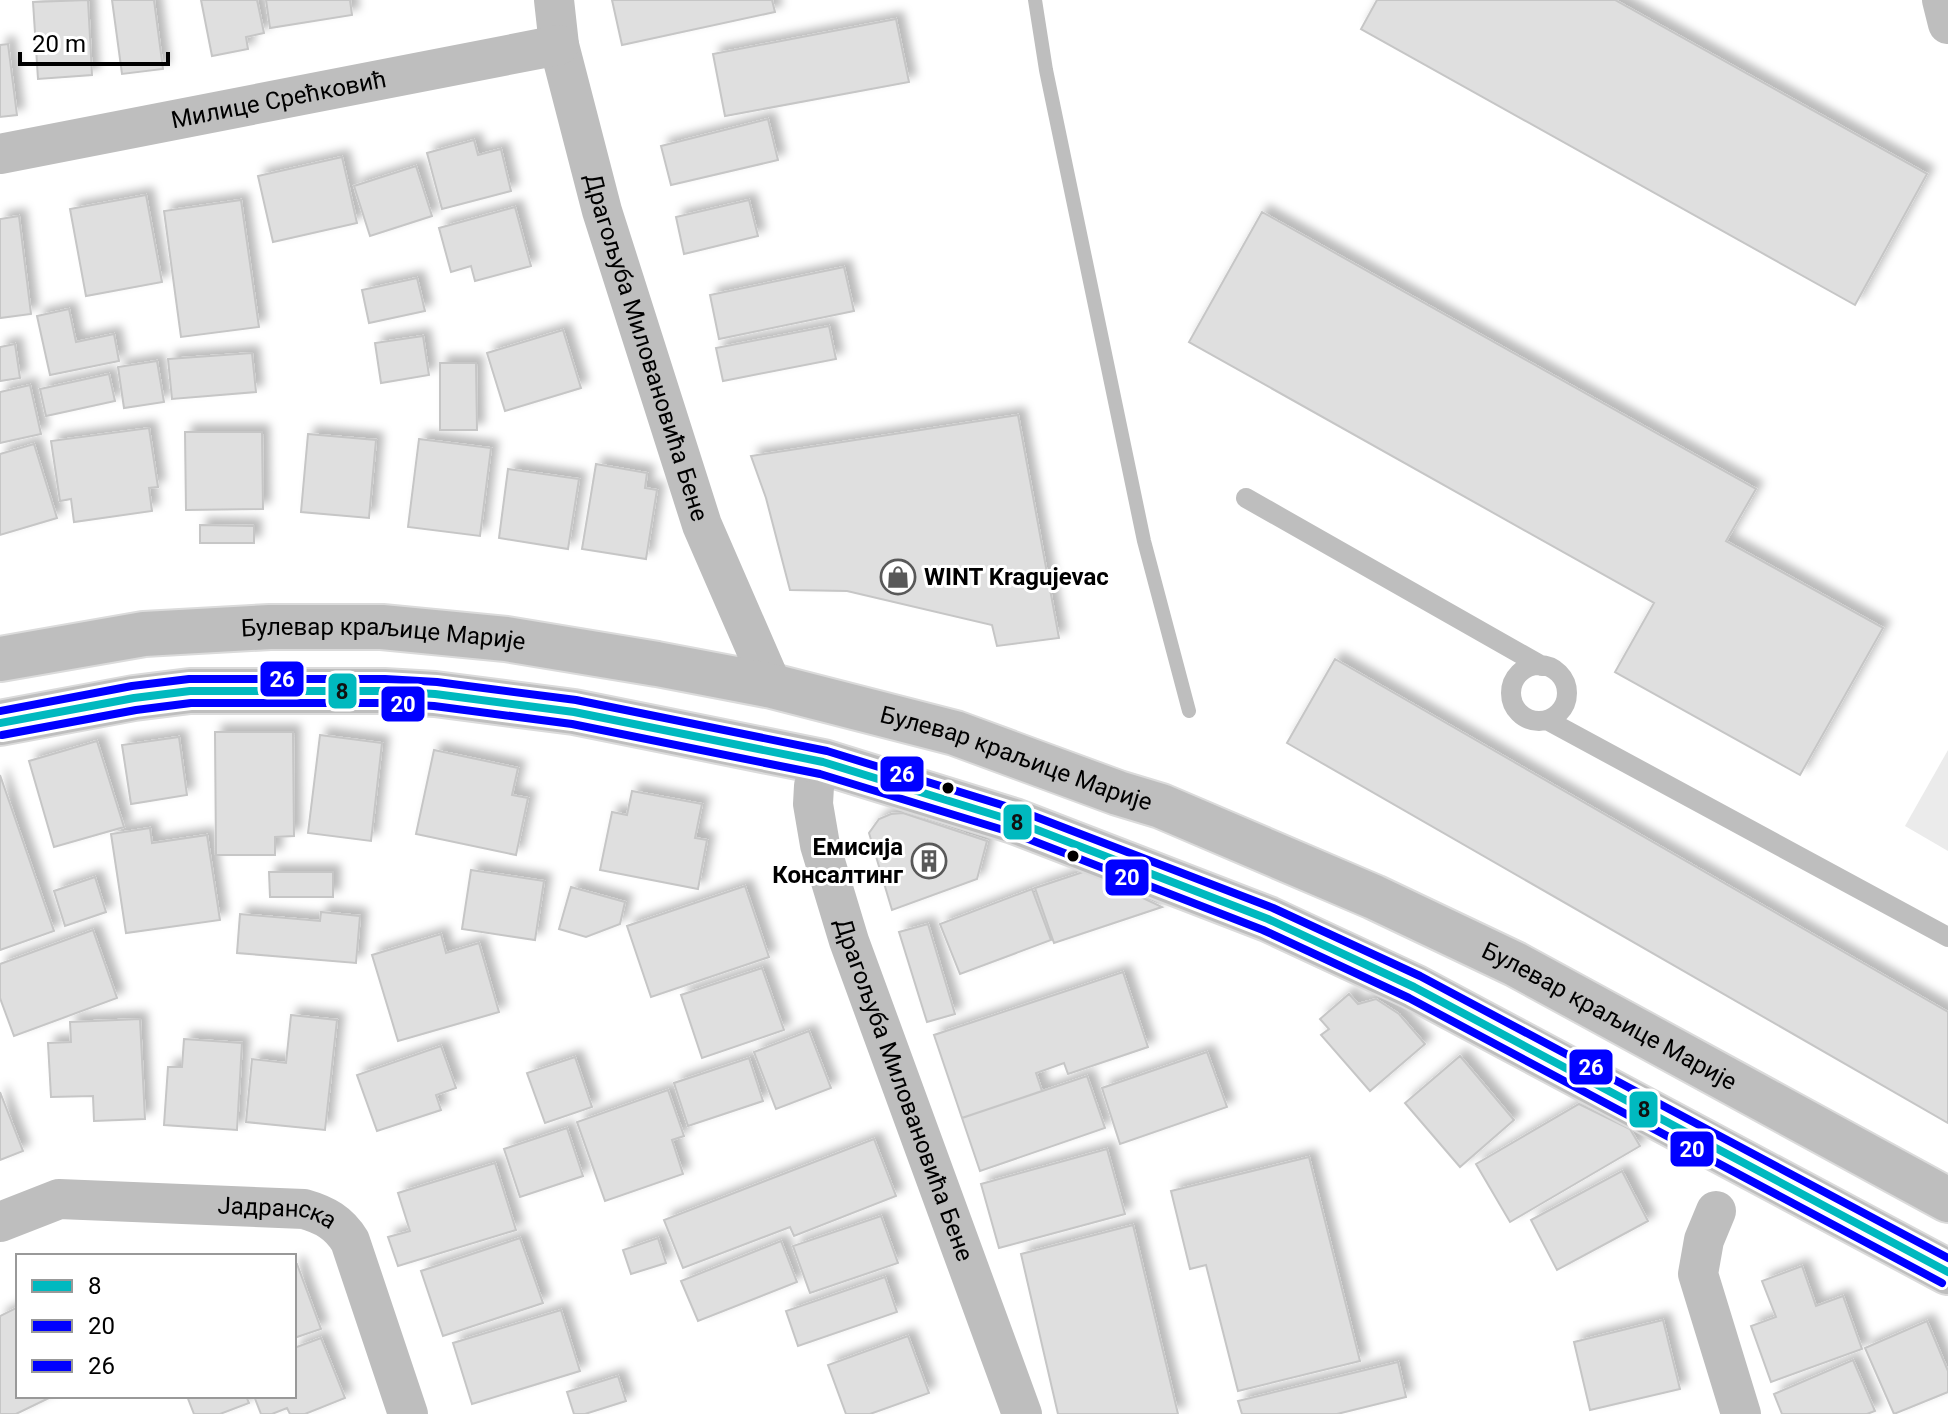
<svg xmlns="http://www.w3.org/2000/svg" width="1948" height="1414" font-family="Roboto,sans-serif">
	<defs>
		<filter id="shadow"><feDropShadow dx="7" dy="-7" stdDeviation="4" flood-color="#0004"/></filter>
	</defs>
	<rect width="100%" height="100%" fill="#fff"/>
	<path fill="#ebebeb" d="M 1948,750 L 1948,851 L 1905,826 Z"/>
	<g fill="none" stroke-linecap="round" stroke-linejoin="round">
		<path stroke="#bebebe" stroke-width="14" d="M 1035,0 L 1046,70 L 1144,541 L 1189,711"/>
	</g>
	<path fill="#dfdfdf" stroke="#c6c6c6" stroke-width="2" filter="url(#shadow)" d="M 88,0 L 92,75 L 38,79 L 33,2 Z
		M 112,0 L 154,0 L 163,69 L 122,74 Z
		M 201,0 L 257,0 L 264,33 L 246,37 L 248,49 L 212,56 Z
		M 266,0 L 350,0 L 352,15 L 270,28 Z
		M 612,0 L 772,0 L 775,12 L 622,45 Z
		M 1377,0 L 1615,0 L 1927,174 L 1855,305 L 1361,29 Z
		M 896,19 L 909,82 L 725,116 L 713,54 Z
		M 8,44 L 17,115 L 0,117 L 0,45 Z
		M 768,119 L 778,160 L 671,185 L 661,146 Z
		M 474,140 L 478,155 L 501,149 L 511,191 L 442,209 L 427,153 Z
		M 342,157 L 357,223 L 273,242 L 258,176 Z
		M 416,166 L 432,216 L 370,236 L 354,186 Z
		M 146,195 L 162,282 L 86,296 L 70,209 Z
		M 241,200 L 259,327 L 181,337 L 164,211 Z
		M 749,200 L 758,236 L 684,254 L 676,217 Z
		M 515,207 L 531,266 L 475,281 L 471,266 L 451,272 L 439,228 Z
		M 1262,212 L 1756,489 L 1726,541 L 1883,628 L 1800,775 L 1615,672 L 1654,603 L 1189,342 Z
		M 19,216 L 31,314 L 0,318 L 0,219 Z
		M 844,267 L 854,311 L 719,339 L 710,295 Z
		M 417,278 L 425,311 L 369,323 L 362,290 Z
		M 69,309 L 76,342 L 114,334 L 119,361 L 50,375 L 37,316 Z
		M 829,326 L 836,359 L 723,381 L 716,348 Z
		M 563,330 L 581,388 L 505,411 L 487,353 Z
		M 423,336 L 429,375 L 381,383 L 375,343 Z
		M 15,344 L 20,378 L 0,381 L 0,347 Z
		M 252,353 L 256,392 L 172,399 L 168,359 Z
		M 157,361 L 164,402 L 124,408 L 118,367 Z
		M 440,363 L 476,363 L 477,430 L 440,430 Z
		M 109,374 L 115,401 L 46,416 L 40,389 Z
		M 30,385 L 41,434 L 0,443 L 0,392 Z
		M 1018,415 L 1059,638 L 997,646 L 992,625 L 847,591 L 790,590 L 766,498 L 751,456 Z
		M 149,428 L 158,487 L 149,488 L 152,511 L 74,522 L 71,499 L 60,501 L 51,441 Z
		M 185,432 L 262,432 L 263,509 L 186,510 Z
		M 308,434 L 376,440 L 369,518 L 301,512 Z
		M 419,439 L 491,448 L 480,536 L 408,527 Z
		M 34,444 L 57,518 L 0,535 L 0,454 Z
		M 596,464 L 647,473 L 645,488 L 657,490 L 646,559 L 582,549 Z
		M 508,469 L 579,479 L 568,549 L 499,538 Z
		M 200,525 L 254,526 L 254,543 L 200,543 Z
		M 1335,659 L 1948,1012 L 1948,1123 L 1287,743 Z
		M 215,732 L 293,732 L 294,836 L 275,837 L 275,855 L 216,855 Z
		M 320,735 L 382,743 L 371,841 L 308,833 Z
		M 179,737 L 187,795 L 131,804 L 122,745 Z
		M 97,741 L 124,827 L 54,847 L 29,761 Z
		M 434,750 L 518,768 L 512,795 L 528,798 L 516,855 L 416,834 Z
		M 0,775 L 54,931 L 0,950 Z
		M 632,791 L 702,804 L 695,838 L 707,840 L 698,889 L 600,870 L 612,812 L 627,815 Z
		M 903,813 L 987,841 L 977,879 L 892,910 L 869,833 L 879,819 L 891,814 Z
		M 150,828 L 152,843 L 207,835 L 220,920 L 126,933 L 111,834 Z
		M 471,870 L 544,881 L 535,940 L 462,929 Z
		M 1086,871 L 1162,907 L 1054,943 L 1035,888 Z
		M 269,872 L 333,872 L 333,897 L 270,897 Z
		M 95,877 L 106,912 L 65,926 L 54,891 Z
		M 745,886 L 769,957 L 651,997 L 627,926 Z
		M 571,887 L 625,902 L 620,924 L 586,937 L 559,929 Z
		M 1032,889 L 1051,940 L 960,974 L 940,924 Z
		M 321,912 L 360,916 L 356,963 L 237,953 L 240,914 L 320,921 Z
		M 928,924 L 955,1014 L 927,1022 L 899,932 Z
		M 93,930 L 117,998 L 14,1036 L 0,998 L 0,964 Z
		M 441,934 L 446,953 L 479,943 L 499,1012 L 398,1041 L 372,955 Z
		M 762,968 L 784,1030 L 702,1058 L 681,995 Z
		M 1123,972 L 1148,1047 L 1068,1074 L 1064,1063 L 1036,1073 L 1042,1091 L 962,1118 L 934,1035 Z
		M 1349,994 L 1358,1004 L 1376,999 L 1399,1014 L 1425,1044 L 1370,1091 L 1321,1035 L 1329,1029 L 1320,1019 Z
		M 291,1015 L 337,1020 L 325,1130 L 246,1122 L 252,1059 L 286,1063 Z
		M 140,1019 L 145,1119 L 94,1121 L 93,1096 L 51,1097 L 48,1043 L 71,1042 L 70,1022 Z
		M 809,1031 L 831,1088 L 776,1109 L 754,1052 Z
		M 184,1039 L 242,1043 L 237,1130 L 164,1125 L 168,1067 L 182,1067 Z
		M 441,1046 L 456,1088 L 436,1095 L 441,1110 L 377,1131 L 357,1075 Z
		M 1207,1052 L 1227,1107 L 1120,1144 L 1102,1088 Z
		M 1460,1056 L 1514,1120 L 1460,1167 L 1405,1103 Z
		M 575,1057 L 592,1107 L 545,1123 L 527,1073 Z
		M 749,1058 L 763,1101 L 688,1126 L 674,1083 Z
		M 1087,1076 L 1105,1128 L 980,1171 L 962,1118 Z
		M 668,1090 L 684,1136 L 672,1140 L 683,1174 L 605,1201 L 577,1122 Z
		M 0,1092 L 23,1151 L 0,1160 Z
		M 1579,1104 L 1630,1129 L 1640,1146 L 1510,1222 L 1476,1164 Z
		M 567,1128 L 583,1176 L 520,1197 L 504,1149 Z
		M 874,1139 L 896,1196 L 794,1236 L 790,1227 L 683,1268 L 664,1220 Z
		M 1107,1149 L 1125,1214 L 999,1248 L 981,1184 Z
		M 1309,1157 L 1360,1361 L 1238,1391 L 1206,1265 L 1190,1269 L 1171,1191 Z
		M 495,1163 L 516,1230 L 398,1266 L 388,1237 L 410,1231 L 398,1193 Z
		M 1622,1171 L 1648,1221 L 1557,1270 L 1531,1220 Z
		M 881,1216 L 898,1263 L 810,1293 L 793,1246 Z
		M 1133,1225 L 1178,1414 L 1058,1414 L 1021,1254 Z
		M 520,1238 L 543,1303 L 443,1336 L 421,1271 Z
		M 658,1238 L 666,1263 L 631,1274 L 623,1250 Z
		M 781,1241 L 797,1282 L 698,1321 L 681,1281 Z
		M 297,1264 L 321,1329 L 294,1338 L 294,1265 Z
		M 1802,1266 L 1816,1306 L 1843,1296 L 1862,1349 L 1771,1382 L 1751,1326 L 1776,1317 L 1762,1281 Z
		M 885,1277 L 897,1312 L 798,1346 L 786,1311 Z
		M 18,1307 L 18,1396 L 53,1396 L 16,1414 L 0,1414 L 0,1316 Z
		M 561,1310 L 580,1371 L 472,1404 L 453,1343 Z
		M 1663,1320 L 1680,1389 L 1590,1410 L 1574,1342 Z
		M 1927,1321 L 1948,1371 L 1948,1392 L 1894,1414 L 1865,1348 Z
		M 908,1336 L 929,1393 L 870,1414 L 846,1414 L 828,1365 Z
		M 321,1338 L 345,1398 L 305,1414 L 290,1414 L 287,1408 L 272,1414 L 261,1414 L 254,1396 L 294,1396 L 294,1348 Z
		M 1853,1360 L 1875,1411 L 1867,1414 L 1782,1414 L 1774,1394 Z
		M 1398,1362 L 1406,1397 L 1337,1414 L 1242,1414 L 1238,1401 Z
		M 618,1376 L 626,1401 L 585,1414 L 574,1414 L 567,1392 Z
		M 187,1396 L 246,1396 L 249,1403 L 220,1414 L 194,1414 Z"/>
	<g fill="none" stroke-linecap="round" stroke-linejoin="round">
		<g stroke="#dbdbdb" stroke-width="48">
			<g id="primary">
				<path id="s5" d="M 0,659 L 144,634 L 270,627 L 382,627 L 506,639 L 657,664 L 772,686 L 955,733 L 1118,793 L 1161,806 L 1374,897 L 1515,964 L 1948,1200"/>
				<path d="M 0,723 L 134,698 L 190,691 L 384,691 L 435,694 L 574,712 L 823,762 L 1014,821 L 1268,919 L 1414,987 L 1948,1272"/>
			</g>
		</g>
		<path stroke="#bebebe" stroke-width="20" d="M 1246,498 L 1542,666
			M1511 693a28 28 0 1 1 56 0a28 28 0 1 1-56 0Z
			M 1547,720 L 1948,937"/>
		<g stroke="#bebebe" stroke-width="40">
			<path id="s1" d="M 554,0 L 559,45 L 602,211 L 702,525 L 772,686"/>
			<path d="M 1942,0 L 1948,24"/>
			<path id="s2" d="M 0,154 L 559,45"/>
			<path id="s3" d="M 823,762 L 814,786 L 813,804 L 820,845 L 849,941 L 1022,1414"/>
			<path d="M 1716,1211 L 1704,1240 L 1698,1274 L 1741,1414"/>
			<path id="s4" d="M 0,1222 L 59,1199 L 304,1209 C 325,1215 339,1223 350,1241 L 408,1414"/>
		</g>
		<use href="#primary" stroke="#bebebe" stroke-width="44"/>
		<g stroke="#fff" stroke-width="14">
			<path id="bus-1" d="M 0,723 L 134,698 L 190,691 L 384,691 L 435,694 L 574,712 L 823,762 L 1014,821 L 1268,919 L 1414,987 L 1948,1272"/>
		</g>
		<g stroke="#fff" stroke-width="14">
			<path id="bus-2" d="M 2,735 L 136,710 L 191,703 L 384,703 L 434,706 L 572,724 L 820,774 L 1010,832 L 1263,930 L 1409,998 L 1942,1283"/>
		</g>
		<g stroke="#fff" stroke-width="14">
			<path id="bus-3" d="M 0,711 L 132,686 L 189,679 L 385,679 L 437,682 L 576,700 L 827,751 L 1018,810 L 1273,908 L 1420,976 L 1948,1258"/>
		</g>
		<use href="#bus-1" stroke="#00b9bf" stroke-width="8"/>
		<use href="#bus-2" stroke="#00f" stroke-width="8"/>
		<use href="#bus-3" stroke="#00f" stroke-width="8"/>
	</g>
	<defs>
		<g id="shop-ring" transform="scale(1.8)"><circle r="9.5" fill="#fff" stroke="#595959" stroke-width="1.5"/><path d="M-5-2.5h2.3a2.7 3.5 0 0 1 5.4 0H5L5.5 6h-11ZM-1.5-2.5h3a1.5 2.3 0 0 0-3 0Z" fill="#595959"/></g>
		<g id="building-ring" transform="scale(1.8)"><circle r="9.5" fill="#fff" stroke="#595959" stroke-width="1.5"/><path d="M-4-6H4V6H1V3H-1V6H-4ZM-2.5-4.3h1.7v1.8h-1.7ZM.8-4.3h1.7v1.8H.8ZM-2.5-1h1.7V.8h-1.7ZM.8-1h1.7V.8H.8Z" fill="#595959"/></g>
	</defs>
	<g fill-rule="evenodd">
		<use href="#shop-ring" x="898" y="577"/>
		<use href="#building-ring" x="929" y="861"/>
	</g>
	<g fill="#000" stroke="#fff" stroke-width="3">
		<circle cx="948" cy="788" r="7"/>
		<circle cx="1073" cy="856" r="7"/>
	</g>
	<g text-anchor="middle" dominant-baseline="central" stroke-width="6" stroke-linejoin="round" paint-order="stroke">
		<g font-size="24" fill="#000" stroke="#fff">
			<text stroke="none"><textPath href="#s2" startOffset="284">Милице Срећковић</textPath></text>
			<text stroke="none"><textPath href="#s1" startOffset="360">Драгољуба Миловановића Бене</textPath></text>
			<text stroke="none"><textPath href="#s5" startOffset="386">Булевар краљице Марије</textPath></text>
			<text stroke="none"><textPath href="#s5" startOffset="1034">Булевар краљице Марије</textPath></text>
			<text stroke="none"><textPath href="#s5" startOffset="1682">Булевар краљице Марије</textPath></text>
			<text stroke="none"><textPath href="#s3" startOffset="344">Драгољуба Миловановића Бене</textPath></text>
			<text stroke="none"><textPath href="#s4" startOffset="282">Јадранска</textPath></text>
		</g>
		<g font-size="24" font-weight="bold" fill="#000" stroke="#fff" text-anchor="start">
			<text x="924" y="577">WINT Kragujevac</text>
			<text x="903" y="847" text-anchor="end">Емисија<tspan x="903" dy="28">Консалтинг</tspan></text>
		</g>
	</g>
	<g stroke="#fff" stroke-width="3">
		<rect x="259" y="660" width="46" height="38" rx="8" fill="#00f"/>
		<rect x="327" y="672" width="31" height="38" rx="8" fill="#00b9bf"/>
		<rect x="380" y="685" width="46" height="38" rx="8" fill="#00f"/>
		<rect x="879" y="755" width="46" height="38" rx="8" fill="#00f"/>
		<rect x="1002" y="803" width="31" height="38" rx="8" fill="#00b9bf"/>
		<rect x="1104" y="858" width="46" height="39" rx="8" fill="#00f"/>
		<rect x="1568" y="1048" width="46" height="38" rx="8" fill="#00f"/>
		<rect x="1628" y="1090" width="31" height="39" rx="8" fill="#00b9bf"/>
		<rect x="1669" y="1130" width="46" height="38" rx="8" fill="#00f"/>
	</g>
	<g font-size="22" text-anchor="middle" font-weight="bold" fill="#fff">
		<text x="282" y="687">26</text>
		<text x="403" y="712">20</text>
		<text x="902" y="782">26</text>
		<text x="1127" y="885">20</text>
		<text x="1591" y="1075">26</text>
		<text x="1692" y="1157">20</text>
	</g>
	<g font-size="22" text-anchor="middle" font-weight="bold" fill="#111">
		<text x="342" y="699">8</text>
		<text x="1017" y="830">8</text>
		<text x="1644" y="1117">8</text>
	</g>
	<rect x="16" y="1254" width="280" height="144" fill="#ffffff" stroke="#999999" stroke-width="2"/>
	<rect x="32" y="1280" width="40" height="12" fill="#00b9bf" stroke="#999999" stroke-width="2"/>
	<text x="88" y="1294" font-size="24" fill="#000000">8</text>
	<rect x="32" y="1320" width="40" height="12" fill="#0000ff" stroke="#999999" stroke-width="2"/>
	<text x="88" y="1334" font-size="24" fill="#000000">20</text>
	<rect x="32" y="1360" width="40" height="12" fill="#0000ff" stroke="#999999" stroke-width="2"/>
	<text x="88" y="1374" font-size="24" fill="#000000">26</text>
	<path d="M20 52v12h148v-12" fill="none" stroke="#000000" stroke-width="4"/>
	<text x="32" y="52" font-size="24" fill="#000000" stroke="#ffffff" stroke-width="6" paint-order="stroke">20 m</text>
</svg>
